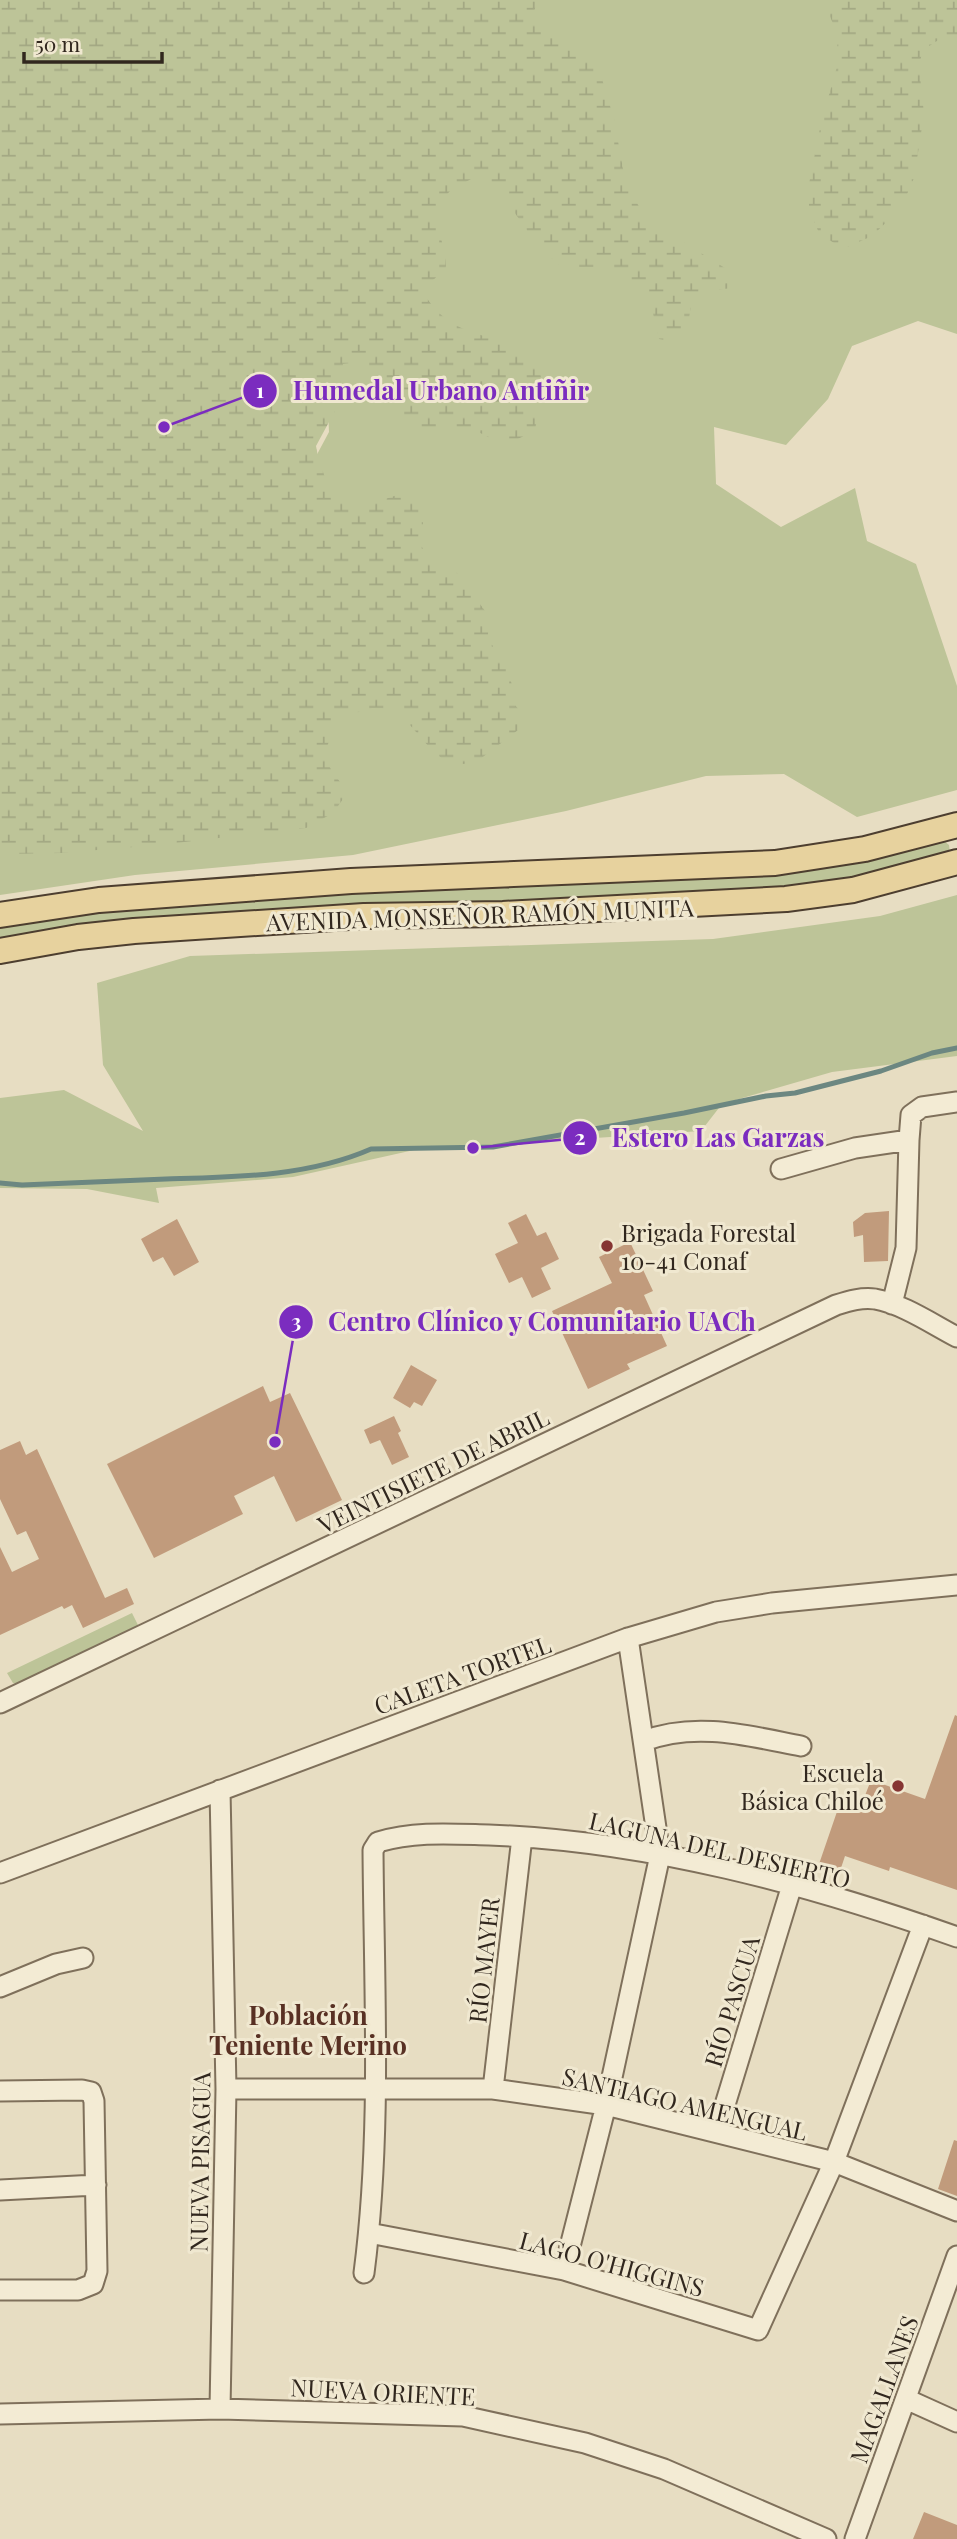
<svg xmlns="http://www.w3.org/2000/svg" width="957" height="2539" font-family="'Playfair Display',serif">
	<defs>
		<pattern id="wetland-marsh" width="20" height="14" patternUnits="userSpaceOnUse" patternTransform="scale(1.75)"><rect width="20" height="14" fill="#bdc498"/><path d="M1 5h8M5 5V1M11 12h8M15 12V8" fill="none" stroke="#a3a883"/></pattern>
	</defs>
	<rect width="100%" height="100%" fill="#e7ddc2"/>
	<path fill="#bdc498" d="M 0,0 L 957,0 L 957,334 L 918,321 L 852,346 L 828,399 L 786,445 L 714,427 L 716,484 L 781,527 L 855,488 L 867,541 L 916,564 L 957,686 L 957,790 L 857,817 L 784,774 L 706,776 L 566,811 L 353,855 L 135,875 L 0,895 L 0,752 L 298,490 L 329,432 L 326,368 Z
		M 943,840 L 949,845 L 950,853 L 869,875 L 801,887 L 0,941 L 0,925 L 73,913 L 429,888 L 540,886 L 749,876 Z
		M 957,895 L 957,1056 L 832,1072 L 722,1104 L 701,1131 L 414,1150 L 293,1177 L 156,1188 L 159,1203 L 87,1189 L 0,1188 L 0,1098 L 64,1090 L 143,1131 L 103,1065 L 97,983 L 190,956 L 713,939 L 880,916 Z
		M 132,1613 L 138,1625 L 136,1631 L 20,1685 L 13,1683 L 7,1673 Z"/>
	<path fill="url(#wetland-marsh)" d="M 0,0 L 538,0 L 533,14 L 538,27 L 560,40 L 583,50 L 599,69 L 614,119 L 623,169 L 633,196 L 646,219 L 733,273 L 733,288 L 703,291 L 691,305 L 688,325 L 679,342 L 659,339 L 652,309 L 640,287 L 604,267 L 561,267 L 547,254 L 528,232 L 499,190 L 473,178 L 451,190 L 436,206 C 436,230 446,246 446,270 L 421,289 C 428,301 437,313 449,321 C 485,345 522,332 542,378 L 535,390 L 540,407 L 535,429 C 528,433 519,440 511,441 C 497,444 488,436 476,431 C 451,421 418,437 398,416 C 382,399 373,357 343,364 L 336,409 L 316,446 L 319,462 L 334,500 C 357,512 386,498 410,491 L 423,503 L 423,525 L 420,543 L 426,555 L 457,573 L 491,619 L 488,634 L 495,652 L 507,668 L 512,685 L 512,702 L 524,715 L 518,730 L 475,763 L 449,765 L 430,748 L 396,709 L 372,708 L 352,714 L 334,729 L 326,749 L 329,766 L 342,785 L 343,799 L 333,813 L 306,828 L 158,845 L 61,853 L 13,854 L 0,851 Z
		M 823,0 L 957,0 L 957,36 L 943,37 L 923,50 L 920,61 L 920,76 L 924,114 L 914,178 L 901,208 L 872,236 L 843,249 L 819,233 L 809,209 L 809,184 L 821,123 L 838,63 L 837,33 Z"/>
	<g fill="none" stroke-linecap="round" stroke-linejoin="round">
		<path stroke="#6c8781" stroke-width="5" d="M 0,1183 L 22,1185 C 70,1183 118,1181 166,1179 C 234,1177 307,1177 371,1149 L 493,1147 L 684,1113 L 766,1096 L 795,1093 L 881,1071 L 932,1053 L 957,1048"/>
	</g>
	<path fill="#c19b7c" d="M 889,1211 L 888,1261 L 864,1262 L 863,1235 L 854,1237 L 853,1222 L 865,1213 Z
		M 526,1214 L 537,1236 L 546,1232 L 559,1259 L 541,1268 L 551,1289 L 532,1298 L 522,1277 L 509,1283 L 495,1254 L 518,1243 L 508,1223 Z
		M 177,1219 L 199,1262 L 174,1276 L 163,1257 L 153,1262 L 141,1239 Z
		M 630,1242 L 653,1291 L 644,1295 L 667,1346 L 627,1364 L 630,1369 L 588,1389 L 552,1311 L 612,1283 L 599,1257 Z
		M 411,1365 L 437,1380 L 422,1406 L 414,1402 L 410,1408 L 393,1398 Z
		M 263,1386 L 270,1402 L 290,1393 L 342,1500 L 296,1522 L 274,1476 L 234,1496 L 243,1514 L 154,1558 L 107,1464 Z
		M 394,1416 L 401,1431 L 398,1433 L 409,1457 L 392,1465 L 380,1440 L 370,1444 L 364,1430 Z
		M 20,1441 L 26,1455 L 37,1449 L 105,1598 L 127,1588 L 134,1604 L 83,1628 L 72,1605 L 64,1609 L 62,1606 L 0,1635 L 0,1547 L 12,1572 L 39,1559 L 26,1531 L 17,1535 L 0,1499 L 0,1450 Z
		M 955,1715 L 957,1716 L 957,1890 L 890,1867 L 889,1871 L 845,1856 L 839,1874 L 818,1867 L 841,1800 L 861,1806 L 871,1780 L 925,1799 Z
		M 954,2140 L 957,2141 L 957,2196 L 938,2189 Z
		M 924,2512 L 957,2525 L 957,2539 L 913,2539 Z"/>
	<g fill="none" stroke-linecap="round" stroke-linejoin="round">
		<g stroke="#7f705b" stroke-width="23">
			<path id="minor" d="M 781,1169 L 855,1148 L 909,1140 L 911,1115 L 922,1107 L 957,1102
				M 892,1304 L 906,1248 L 909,1140
				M 0,1703 L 836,1305 C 849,1301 862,1297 875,1299 C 903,1304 932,1324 957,1337
				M 644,1741 C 696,1721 749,1736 801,1746
				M 220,1790 L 226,2089 L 220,2409
				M 0,1873 L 628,1638 L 716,1612 L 772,1603 L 957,1585
				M 0,1987 L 56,1964 L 83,1958
				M 226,2089 L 493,2089 L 606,2105 L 834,2162 L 957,2211
				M 493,2089 L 522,1837
				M 0,2091 L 82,2090 L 91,2092 L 94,2101 L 97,2271 L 93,2284 L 78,2290 L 0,2290
				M 717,2131 L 792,1885
				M 0,2190 L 96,2185
				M 369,2233 L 564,2270 L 758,2330 L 834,2162 L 923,1925
				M 564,2270 L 606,2105 L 660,1855 L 628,1638
				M 364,2273 C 382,2134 374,1990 373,1850 L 378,1842 C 415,1831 452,1834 489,1835 C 649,1841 807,1884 957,1937
				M 906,2399 L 957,2422
				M 0,2414 L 220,2409 L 463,2416 L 585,2443 L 664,2469 L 826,2539
				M 855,2539 L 957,2256"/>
		</g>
		<g stroke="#4d3e2f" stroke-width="28">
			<path id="major" d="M 0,915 L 99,900 L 351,881 L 775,863 L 865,849 L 957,825
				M 0,951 L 78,937 L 134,931 L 364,916 L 503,914 L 786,899 L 853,890 L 957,862"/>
		</g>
		<use href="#minor" stroke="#f3ebd4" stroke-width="19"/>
		<use href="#major" stroke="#e7d29e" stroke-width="24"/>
	</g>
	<g fill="#863533" stroke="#f0e8d0" stroke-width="2.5">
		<circle cx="607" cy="1246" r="7"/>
		<circle cx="898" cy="1786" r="7"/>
	</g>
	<g text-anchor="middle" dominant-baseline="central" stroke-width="6" stroke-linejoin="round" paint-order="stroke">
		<g font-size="24" fill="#31271e" stroke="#f0e8d0">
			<text transform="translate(480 914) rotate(-2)">AVENIDA MONSEÑOR RAMÓN MUNITA</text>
			<text transform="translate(433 1470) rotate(-26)">VEINTISIETE DE ABRIL</text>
			<text transform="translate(462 1674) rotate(-20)">CALETA TORTEL</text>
			<text transform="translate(720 1849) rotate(13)">LAGUNA DEL DESIERTO</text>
			<text transform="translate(483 1960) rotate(-84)">RÍO MAYER</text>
			<text transform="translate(731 2001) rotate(-73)">RÍO PASCUA</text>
			<text transform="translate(685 2103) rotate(13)">SANTIAGO AMENGUAL</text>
			<text transform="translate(199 2162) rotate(-89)">NUEVA PISAGUA</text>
			<text transform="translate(612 2263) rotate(15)">LAGO O'HIGGINS</text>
			<text transform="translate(883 2389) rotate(-70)">MAGALLANES</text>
			<text transform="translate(383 2391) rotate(3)">NUEVA ORIENTE</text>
		</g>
		<g font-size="24" fill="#31271e" stroke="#f0e8d0" text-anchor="start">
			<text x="621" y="1232">Brigada Forestal<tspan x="621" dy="28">10-41 Conaf</tspan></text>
			<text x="884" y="1772" text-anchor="end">Escuela<tspan x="884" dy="28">Básica Chiloé</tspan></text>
		</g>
		<g font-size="26" font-weight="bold" fill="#583023" stroke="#f0e8d0">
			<text x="308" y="2014">Población<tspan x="308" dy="30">Teniente Merino</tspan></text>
		</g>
	</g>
	<path fill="none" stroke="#7b2cbf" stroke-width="2.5" d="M164 427L260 391M473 1148L580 1138M275 1442L296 1322"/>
	<g fill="#7b2cbf" stroke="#f0e8d0" stroke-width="2.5">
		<circle cx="164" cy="427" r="7"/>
		<circle cx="473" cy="1148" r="7"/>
		<circle cx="275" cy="1442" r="7"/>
		<circle cx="260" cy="391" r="18"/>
		<circle cx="580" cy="1138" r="18"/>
		<circle cx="296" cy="1322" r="18"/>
	</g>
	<g font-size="21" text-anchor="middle" font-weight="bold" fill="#fff">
		<text x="260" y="398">1</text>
		<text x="580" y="1145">2</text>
		<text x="296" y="1329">3</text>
	</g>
	<g font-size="26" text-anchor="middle" font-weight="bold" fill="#7b2cbf" stroke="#f0e8d0" stroke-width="6" stroke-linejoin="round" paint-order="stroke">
		<text x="441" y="400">Humedal Urbano Antiñir</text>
		<text x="718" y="1147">Estero Las Garzas</text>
		<text x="542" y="1331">Centro Clínico y Comunitario UACh</text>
	</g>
	<path d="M24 52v10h138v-10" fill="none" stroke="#31271e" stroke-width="3.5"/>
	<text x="35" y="52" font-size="21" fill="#31271e" stroke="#f0e8d0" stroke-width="5" paint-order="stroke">50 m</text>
</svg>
